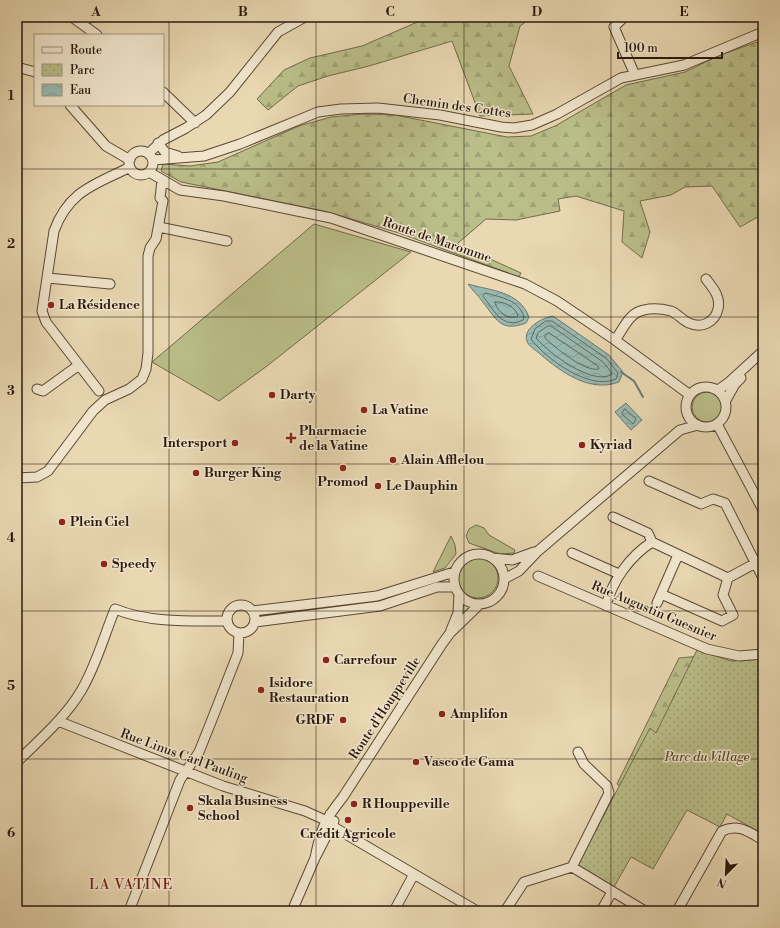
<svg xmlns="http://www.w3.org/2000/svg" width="780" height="928" font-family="'Libre Bodoni',serif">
	<defs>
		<pattern id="forest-firs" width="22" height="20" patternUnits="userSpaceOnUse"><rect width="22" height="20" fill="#babe89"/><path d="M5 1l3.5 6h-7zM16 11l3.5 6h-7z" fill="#a0a375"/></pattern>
		<pattern id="park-dots" width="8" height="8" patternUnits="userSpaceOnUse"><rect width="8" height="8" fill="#babe89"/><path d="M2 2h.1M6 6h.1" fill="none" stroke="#a0a375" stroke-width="1.8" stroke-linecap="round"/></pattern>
		<pattern id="water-waves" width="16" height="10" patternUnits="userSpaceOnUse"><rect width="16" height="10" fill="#98b9b1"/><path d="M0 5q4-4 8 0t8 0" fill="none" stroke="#839e97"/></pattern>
	</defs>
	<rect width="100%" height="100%" fill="#e9d8b2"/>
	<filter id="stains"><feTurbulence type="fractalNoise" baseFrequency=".005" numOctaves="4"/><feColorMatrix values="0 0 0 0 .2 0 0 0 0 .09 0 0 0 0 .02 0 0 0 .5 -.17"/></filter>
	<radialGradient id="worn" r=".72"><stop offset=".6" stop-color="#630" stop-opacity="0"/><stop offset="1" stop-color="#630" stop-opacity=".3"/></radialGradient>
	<path fill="#babe89" stroke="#726b4b" d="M 314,224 L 411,252 L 267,366 L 219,401 L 152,362 Z
		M692 407a15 15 0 1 1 30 0a15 15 0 1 1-30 0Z
		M 476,525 L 484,528 L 489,535 L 515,550 L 514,553 L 500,554 L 469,543 L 466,536 L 469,529 Z
		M 451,536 L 455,545 L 456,554 L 445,568 L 433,572 Z
		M458 578a20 20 0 1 1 40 0a20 20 0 1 1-40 0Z"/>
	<path fill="url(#forest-firs)" stroke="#726b4b" d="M 429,17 L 485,17 L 488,23 L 502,17 L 533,17 L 520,26 L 509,66 L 533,114 L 480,116 L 452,41 L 369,66 L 328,76 L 298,86 L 268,110 L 257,99 L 284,70 L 310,58 L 362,46 Z
		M 763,40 L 763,214 L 740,227 L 712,186 L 685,187 L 671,195 L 640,201 L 650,232 L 642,258 L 622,242 L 624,211 L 576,196 L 558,199 L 560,211 L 516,220 L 486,219 L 457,244 L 521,273 L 519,277 L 399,233 L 324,211 L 181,182 L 161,171 L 163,164 L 190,166 L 218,162 L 299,126 L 331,117 L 363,114 L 395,115 L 507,137 L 531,136 L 555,126 L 626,85 L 685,72 L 720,55 Z
		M 701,656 L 625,791 L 617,784 L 679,658 Z"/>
	<path fill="url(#park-dots)" stroke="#726b4b" d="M 697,650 L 731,661 L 763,659 L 763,834 L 727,814 L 720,827 L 687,810 L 653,869 L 631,857 L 614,887 L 577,866 L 650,728 L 656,733 Z"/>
	<path fill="url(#water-waves)" stroke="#6c796f" d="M 468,284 C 492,291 519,291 529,317 L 526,323 C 500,333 496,318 482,301 C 478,295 472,290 468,284 Z
		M 553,316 L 609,355 L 623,372 L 619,382 C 590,393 561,372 540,354 C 536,350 528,346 527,341 C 522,328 544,317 553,316 Z
		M 626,403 L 642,420 L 631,430 L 615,412 Z"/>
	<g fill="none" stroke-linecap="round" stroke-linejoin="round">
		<path stroke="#60685f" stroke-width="1" d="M 486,293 C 502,298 518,299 524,317 L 523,320 C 502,330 494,310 483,296 Z
			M 495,302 C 504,301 516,307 518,316 C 509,321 496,311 495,302 Z
			M 546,321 L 552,321 L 606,358 L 618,373 L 616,379 C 590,391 546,359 531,339 L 535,329 Z
			M 548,326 L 551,326 L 603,362 L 612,373 L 611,375 C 591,385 549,353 536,338 L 538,333 Z
			M 549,333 L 598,366 L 599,369 C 584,372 556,348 545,338 L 545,336 Z
			M 625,409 L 636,419 L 633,424 L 622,414 Z"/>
		<path stroke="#6c796f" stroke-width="2" d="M 621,372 L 634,381 L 643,397"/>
		<g stroke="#594836" stroke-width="11">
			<path id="minor" d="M 72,17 L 97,35
				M 624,17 L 614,27 L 635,75
				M 81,23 L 91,17
				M 17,67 L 35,72
				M 163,92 L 195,123
				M 70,105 L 106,146 L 130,160
				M 158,143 L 165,152 L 178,156
				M129 163a12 12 0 1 1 24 0a12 12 0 1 1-24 0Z
				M 149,153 L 163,140 L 186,128 L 206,115 L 230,92 L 278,32 L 305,17
				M 153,160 L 204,156 L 240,144 L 318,112 L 341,109 L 378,108 L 440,115 L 501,127 L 514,128 L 532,125 L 557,114 L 621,78 L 684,65 L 763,32
				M 149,172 L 180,190 L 224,196 L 331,218 L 525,284 L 557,301 L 615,340 L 690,395
				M 159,227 L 227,241
				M 48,278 L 110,284
				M 615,340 C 624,329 628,313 644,310 C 652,308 663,309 671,311 C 678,314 682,320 689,323 C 702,329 715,322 718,309 C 721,297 713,288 706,279
				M686 407a20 20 0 1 1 40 0a20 20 0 1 1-40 0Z
				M 37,389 L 43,391 L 79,365
				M 718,390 L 728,383 L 763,351
				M 99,391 L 46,322 L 42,311 L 54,231 C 69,190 95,185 130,167
				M 726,400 L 735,384 L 741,378
				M 717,424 L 763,510
				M 17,478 L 37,477 L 48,471 L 93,411 L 105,400 L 129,389 L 142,379 L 146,369 L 148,353 L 148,256 L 150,248 L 156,239 L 163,201 L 160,198 L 162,181
				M 649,481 L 701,504 L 713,499 L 725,503 L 763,578
				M 613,517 L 648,533 L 652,542
				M 572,553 L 619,574
				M454 579a25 25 0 1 1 50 0a25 25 0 1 1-50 0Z
				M 493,558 L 512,560 L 534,552
				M 538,576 L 707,649 L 739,656 L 763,654
				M 504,579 L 519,571 L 538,551 L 680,430 L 698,425
				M 661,594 L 722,621 L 733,615 L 723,595 L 728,578
				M 657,603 L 678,555
				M227 619a14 14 0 1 1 28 0a14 14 0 1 1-28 0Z
				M 606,606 C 612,581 630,556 652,542 L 728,578 L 763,559
				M 253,611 L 377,596 L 454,572
				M 255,622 L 380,606 L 437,587 L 455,587
				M 451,630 L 458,613 L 459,594
				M 58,721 L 223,786 L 305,811 L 325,820
				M 17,762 C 39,740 65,718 81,691 C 96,666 104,636 115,609 C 149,623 191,621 227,621
				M 330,814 L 329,823 L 332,826 L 477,911
				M 315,858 C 321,828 324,821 343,797 L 442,644 L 450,633 L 480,604
				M 572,867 L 609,793 L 607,786 L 584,764 L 578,752
				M 129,911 L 180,780 L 199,752 L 213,717 L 238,653 L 239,633
				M 292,911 L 315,858 L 334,821
				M 394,911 L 414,874
				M 505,911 L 524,882 L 572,867 L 645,911
				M 601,911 L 612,892
				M 677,911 L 722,831 C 738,823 749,832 763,840"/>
		</g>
		<use href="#minor" stroke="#f1e6cd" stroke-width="9"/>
	</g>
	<path fill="none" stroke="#29180d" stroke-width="1" stroke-opacity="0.55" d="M 169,17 L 169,911M 316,17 L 316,911M 464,17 L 464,911M 611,17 L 611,911M 17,169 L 763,169M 17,317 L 763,317M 17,464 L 763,464M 17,611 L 763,611M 17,759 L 763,759"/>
	<g fill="#8f2418" stroke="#f1e6cd" stroke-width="1.5">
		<circle cx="51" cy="305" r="4"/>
		<circle cx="272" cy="395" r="4"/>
		<circle cx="364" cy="410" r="4"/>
		<path d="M289 432h4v4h4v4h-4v4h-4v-4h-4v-4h4z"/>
		<circle cx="235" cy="443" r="4"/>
		<circle cx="582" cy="445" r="4"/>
		<circle cx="393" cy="460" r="4"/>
		<circle cx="343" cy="468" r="4"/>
		<circle cx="196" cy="473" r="4"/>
		<circle cx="378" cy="486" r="4"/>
		<circle cx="62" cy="522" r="4"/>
		<circle cx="104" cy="564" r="4"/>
		<circle cx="326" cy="660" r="4"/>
		<circle cx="261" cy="690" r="4"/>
		<circle cx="442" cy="714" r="4"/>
		<circle cx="343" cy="720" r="4"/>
		<circle cx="416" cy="762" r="4"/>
		<circle cx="354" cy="804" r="4"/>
		<circle cx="190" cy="808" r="4"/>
		<circle cx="348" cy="820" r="4"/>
	</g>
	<g text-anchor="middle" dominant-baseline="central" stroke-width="3" stroke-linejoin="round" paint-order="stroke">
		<g font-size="13" fill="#29180d" stroke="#f1e6cd">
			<text transform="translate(457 106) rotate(8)">Chemin des Cottes</text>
			<text transform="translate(437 240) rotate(19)">Route de Maromme</text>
			<text transform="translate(654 611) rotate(23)">Rue Augustin Guesnier</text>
			<text transform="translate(385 708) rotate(-57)">Route d'Houppeville</text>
			<text transform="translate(184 756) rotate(20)">Rue Linus Carl Pauling</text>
		</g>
		<g font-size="13" font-weight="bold" fill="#29180d" stroke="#f1e6cd" text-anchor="start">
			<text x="59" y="305">La Résidence</text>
			<text x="280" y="395">Darty</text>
			<text x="372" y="410">La Vatine</text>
			<text x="299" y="431">Pharmacie<tspan x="299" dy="15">de la Vatine</tspan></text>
			<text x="227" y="443" text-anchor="end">Intersport</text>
			<text x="590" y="445">Kyriad</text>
			<text x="401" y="460">Alain Afflelou</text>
			<text x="204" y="473">Burger King</text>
			<text x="343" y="482" text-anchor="middle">Promod</text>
			<text x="386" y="486">Le Dauphin</text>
			<text x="70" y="522">Plein Ciel</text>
			<text x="112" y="564">Speedy</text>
			<text x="334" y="660">Carrefour</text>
			<text x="269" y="683">Isidore<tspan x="269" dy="15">Restauration</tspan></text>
			<text x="450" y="714">Amplifon</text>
			<text x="335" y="720" text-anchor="end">GRDF</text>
			<text x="424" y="762">Vasco de Gama</text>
			<text x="198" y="801">Skala Business<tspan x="198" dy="15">School</tspan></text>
			<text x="362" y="804">R Houppeville</text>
			<text x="348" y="834" text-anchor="middle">Crédit Agricole</text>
		</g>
		<g font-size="13" font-style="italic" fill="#544a32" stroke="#f1e6cd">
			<text x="707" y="757">Parc du Village</text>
		</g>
		<g font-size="14" letter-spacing="1" fill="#7a1f14" stroke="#f1e6cd">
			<text x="131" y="885">LA VATINE</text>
		</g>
	</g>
	<rect width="780" height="928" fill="none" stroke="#e9d8b2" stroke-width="44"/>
	<rect x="34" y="34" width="130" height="72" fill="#f1e6cd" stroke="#a19480"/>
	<rect x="42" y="47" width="20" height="6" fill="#f1e6cd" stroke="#a19480"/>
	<text x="70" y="54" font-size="12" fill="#29180d">Route</text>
	<rect x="42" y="64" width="20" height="12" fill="url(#park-dots)" stroke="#a19480"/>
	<text x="70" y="74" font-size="12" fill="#29180d">Parc</text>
	<rect x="42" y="84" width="20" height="12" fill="url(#water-waves)" stroke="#a19480"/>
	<text x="70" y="94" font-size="12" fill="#29180d">Eau</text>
	<g transform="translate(726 874) rotate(204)" stroke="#f1e6cd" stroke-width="3" paint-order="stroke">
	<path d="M0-3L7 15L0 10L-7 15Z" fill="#29180d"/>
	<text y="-6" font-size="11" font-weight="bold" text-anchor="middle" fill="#29180d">N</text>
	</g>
	<path d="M618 52v6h104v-6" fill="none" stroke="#29180d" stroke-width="2"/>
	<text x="624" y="52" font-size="12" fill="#29180d" stroke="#f1e6cd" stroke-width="3" paint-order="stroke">100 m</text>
	<rect x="22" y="22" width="736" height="884" fill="none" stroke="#29180d" stroke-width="1.5"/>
	<g font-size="13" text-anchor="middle" font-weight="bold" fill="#29180d">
		<text x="96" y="16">A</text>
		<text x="243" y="16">B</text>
		<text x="390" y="16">C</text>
		<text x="537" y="16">D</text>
		<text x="684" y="16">E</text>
		<text x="11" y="100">1</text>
		<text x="11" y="248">2</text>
		<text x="11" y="395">3</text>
		<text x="11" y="542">4</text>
		<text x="11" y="690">5</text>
		<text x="11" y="837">6</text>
	</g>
	<rect width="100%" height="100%" filter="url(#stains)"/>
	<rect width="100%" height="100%" fill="url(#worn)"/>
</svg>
